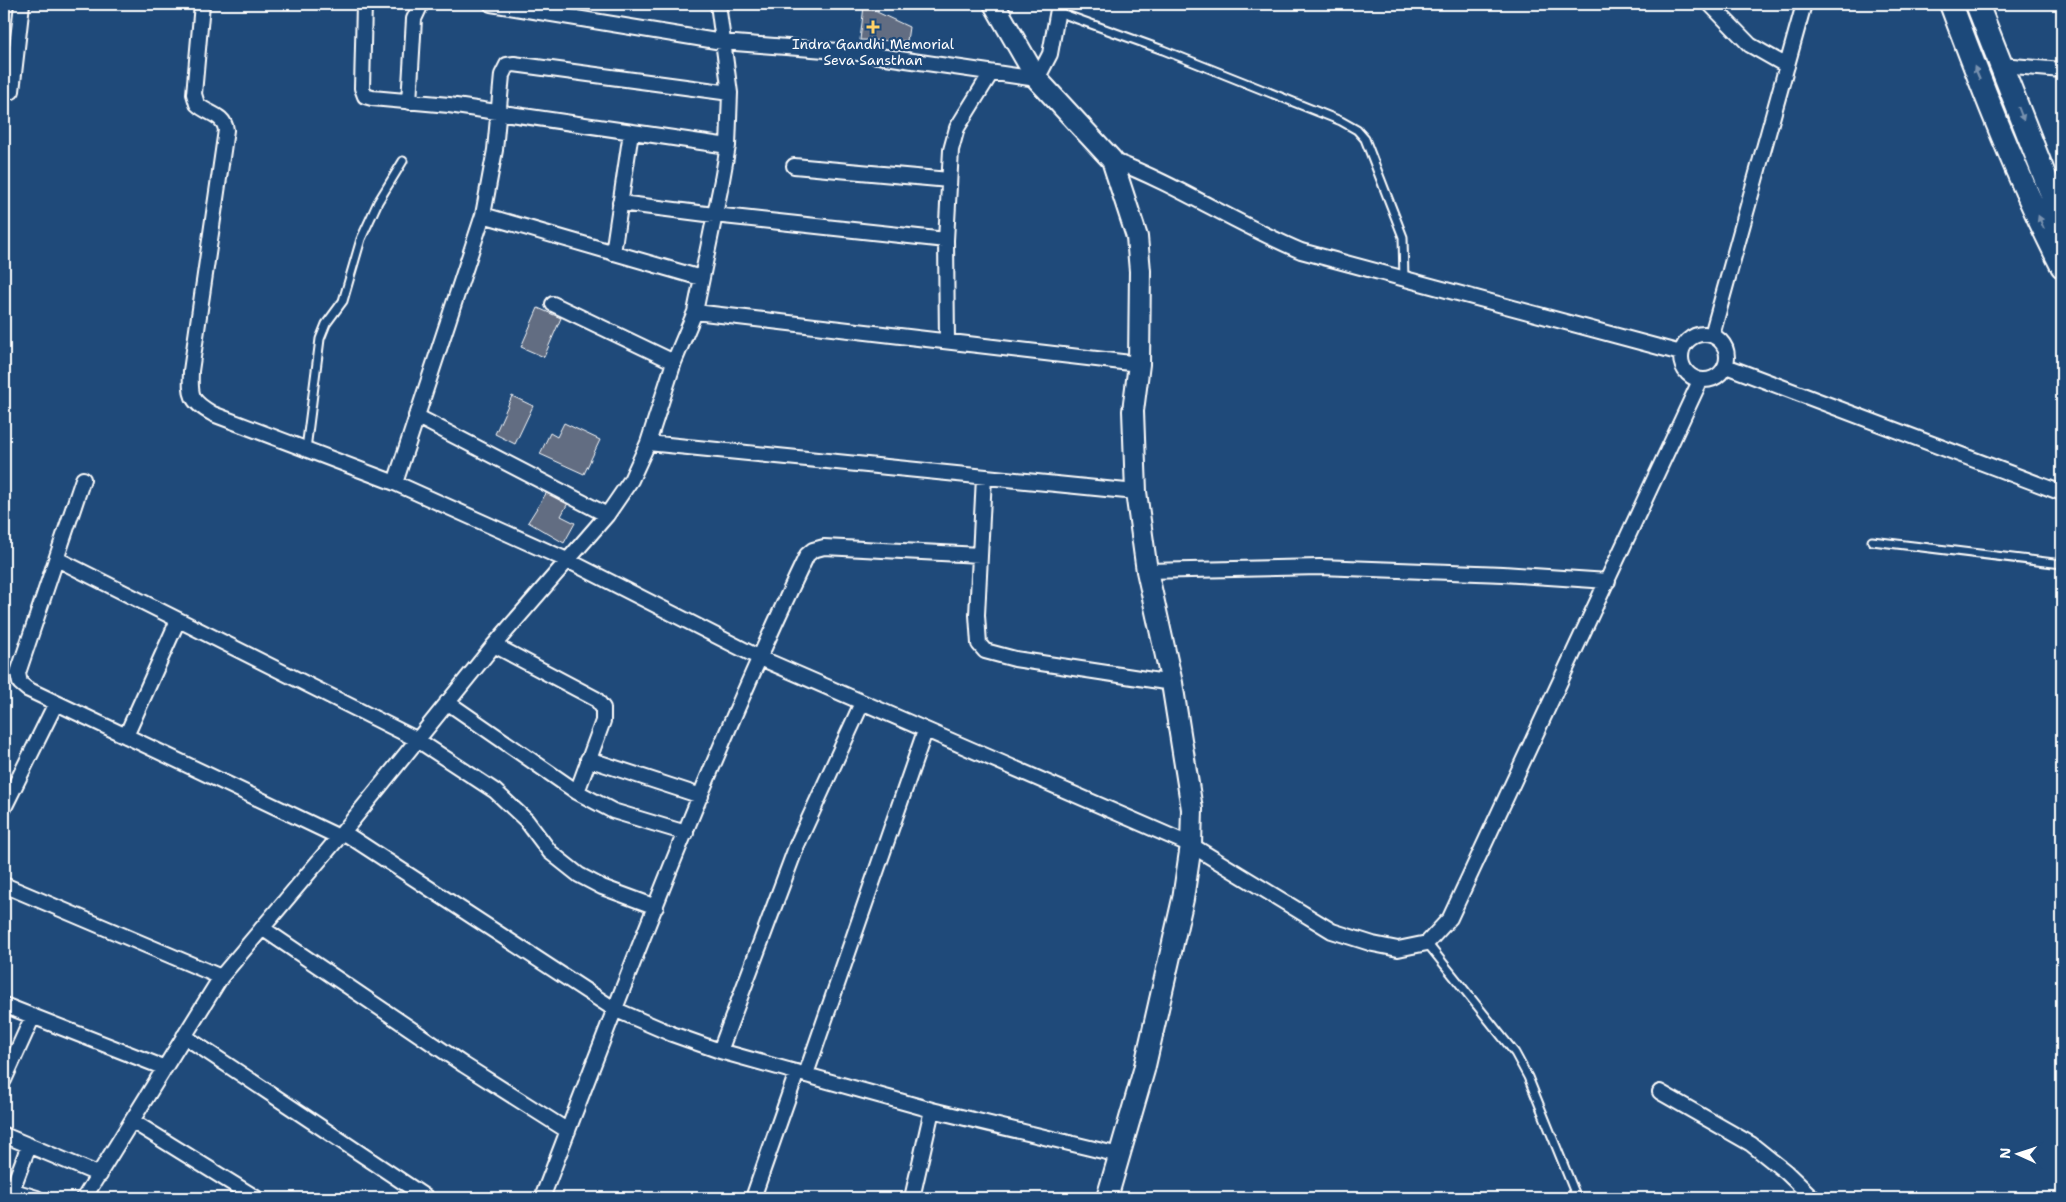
<svg xmlns="http://www.w3.org/2000/svg" width="2066" height="1202" font-family="'Shantell Sans',sans-serif">
	<rect width="100%" height="100%" fill="#1f4a7a"/>
	<filter id="ink" filterUnits="userSpaceOnUse"><feTurbulence type="fractalNoise" baseFrequency=".02" numOctaves="2"/><feDisplacementMap in="SourceGraphic" scale="10" xChannelSelector="R" yChannelSelector="G"/><feConvolveMatrix kernelMatrix="1 2 1 2 8 2 1 2 1" color-interpolation-filters="sRGB"/></filter>
	<g filter="url(#ink)">
		<path fill="#626d82" stroke="#fff" d="M 864,6 L 909,27 L 907,41 L 860,40 Z
			M 538,308 L 561,318 L 544,357 L 521,347 Z
			M 512,396 L 533,406 L 515,444 L 495,434 Z
			M 564,423 L 600,440 L 584,474 L 540,454 L 550,433 L 557,437 Z
			M 547,492 L 568,503 L 561,516 L 575,523 L 564,543 L 528,522 Z"/>
		<g fill="none" stroke-linecap="round" stroke-linejoin="round">
			<g stroke="#fff" stroke-width="11">
				<path id="lane" d="M 1058,12 L 1163,50 L 1341,121 L 1357,130 L 1365,139 L 1403,237 L 1404,279
					M 306,449 L 320,339 L 326,324 L 343,301 L 361,239 L 378,202 L 403,161
					M 1872,541 L 2062,564
					M 1427,943 L 1515,1053 L 1528,1077 L 1577,1198"/>
			</g>
			<g stroke="#fff" stroke-width="18">
				<path id="street" d="M 202,4 L 194,94 L 197,104 C 207,114 224,114 226,130 L 191,371 C 190,396 190,401 213,414 L 395,483 L 569,561 L 758,657 L 1191,845 L 1332,931 L 1373,944 L 1398,949 L 1427,943 L 1450,918 L 1700,381
					M 364,4 L 362,88 L 365,96 L 372,98 L 449,105 L 728,146
					M 491,4 L 722,42 L 851,52 L 1037,79 L 1050,54 L 1059,4
					M 1710,4 L 1750,45 L 1787,66
					M 2001,65 L 2062,70
					M 12,91 L 22,4
					M 409,102 L 414,19 L 421,4
					M 1112,160 C 1178,185 1236,224 1301,251 L 1681,353
					M 794,166 L 949,180
					M 620,203 L 714,215 L 946,240
					M 483,215 L 701,278
					M 613,253 L 631,132
					M 553,304 L 674,362
					M 695,312 L 1139,364
					M1681 357a23 23 0 1 1 46 0a23 23 0 1 1-46 0Z
					M 1712,335 L 1804,4
					M 947,341 L 946,240 L 951,150 L 957,128 L 991,73
					M 1726,366 L 2062,493
					M 416,416 L 607,515
					M 648,443 L 1136,492
					M 984,477 L 977,615 L 979,644 L 985,651 L 1015,659 L 1172,683
					M 83,479 L 18,673 L 20,683 L 27,689 L 339,837
					M 395,483 L 483,215 L 495,150 L 502,75 L 507,65 L 514,64 L 730,93
					M 57,559 L 416,739 L 495,791 L 526,820 L 550,852 L 579,875 L 602,887 L 656,907
					M 1147,571 L 1320,567 L 1503,574 L 1608,581
					M 494,645 L 596,699 L 603,708 L 603,721 L 577,792
					M 447,702 L 577,792 L 613,811 L 686,833
					M 126,736 L 178,620
					M 588,759 L 701,796
					M 4,808 L 56,703
					M 343,832 L 614,1009 L 672,1034 L 720,1051 L 932,1110 L 1119,1155
					M 4,885 L 221,977
					M 262,928 L 464,1065 L 568,1131
					M 4,1005 L 165,1068
					M 184,1036 L 427,1198
					M 720,1051 L 797,845 L 862,703
					M 806,1074 L 925,731
					M 4,1080 L 33,1016
					M 1660,1092 L 1751,1144 L 1786,1172 L 1813,1198
					M 132,1121 L 256,1198
					M 4,1135 L 100,1175
					M 4,1188 L 37,1198
					M 12,1190 L 29,1145
					M 84,1198 L 221,977 L 339,837 L 494,645 L 607,515 L 631,480 L 648,443 L 674,362 L 695,312 L 722,180 L 728,146 L 730,93 L 718,4
					M 542,1198 C 625,982 707,764 807,555 L 813,550 L 824,547 L 980,555
					M 753,1198 L 797,1072
					M 912,1198 L 932,1110"/>
			</g>
			<g stroke="#fff" stroke-width="24">
				<path id="secondary" d="M 994,4 L 1037,79 L 1112,160 L 1137,237 L 1140,271 L 1139,364 L 1133,411 L 1136,492 L 1147,571 L 1172,683 L 1192,809 L 1191,845 L 1183,899 L 1144,1070 L 1107,1198"/>
			</g>
			<g stroke="#fff" stroke-width="26">
				<path id="primary" d="M 1951,4 C 1984,92 2019,182 2062,266
					M 1977,4 L 2062,220"/>
			</g>
			<use href="#lane" stroke="#1f4a7a" stroke-width="7"/>
			<use href="#street" stroke="#1f4a7a" stroke-width="14"/>
			<use href="#secondary" stroke="#1f4a7a" stroke-width="20"/>
			<use href="#primary" stroke="#1f4a7a" stroke-width="22"/>
		</g>
		<defs><path id="oneway-solid" d="M-6-.8H1V-3.2L6.5 0L1 3.2V.8H-6Z" transform="scale(1.25)"/></defs>
		<g fill="#7992af">
			<use href="#oneway-solid" transform="translate(1977 73) rotate(-113)"/>
			<use href="#oneway-solid" transform="translate(2021 114) rotate(69)"/>
			<use href="#oneway-solid" transform="translate(2041 222) rotate(-113)"/>
		</g>
	</g>
	<path fill="#ffd166" stroke="#1f4a7a" stroke-width="2" d="M870.5 19.5h5v5h5v5h-5v5h-5v-5h-5v-5h5z"/>
	<g text-anchor="middle" dominant-baseline="central" stroke-width="4.5" stroke-linejoin="round" paint-order="stroke">
		<g font-size="14" fill="#fff" stroke="#1f4a7a">
			<text x="873" y="44">Indra Gandhi Memorial<tspan x="873" dy="16">Seva Sansthan</tspan></text>
		</g>
	</g>
	<rect width="2066" height="1202" fill="none" stroke="#1f4a7a" stroke-width="20"/>
	<rect x="10" y="10" width="2046" height="1182" fill="none" stroke="#fff" stroke-width="2" filter="url(#ink)"/>
	<g transform="translate(2018 1154) rotate(273)" stroke="#1f4a7a" stroke-width="4" paint-order="stroke">
	<path d="M0-4L9 19L0 12L-9 19Z" fill="#ffffff"/>
	<text y="-8" font-size="14" font-weight="bold" text-anchor="middle" fill="#ffffff">N</text>
	</g>
</svg>
